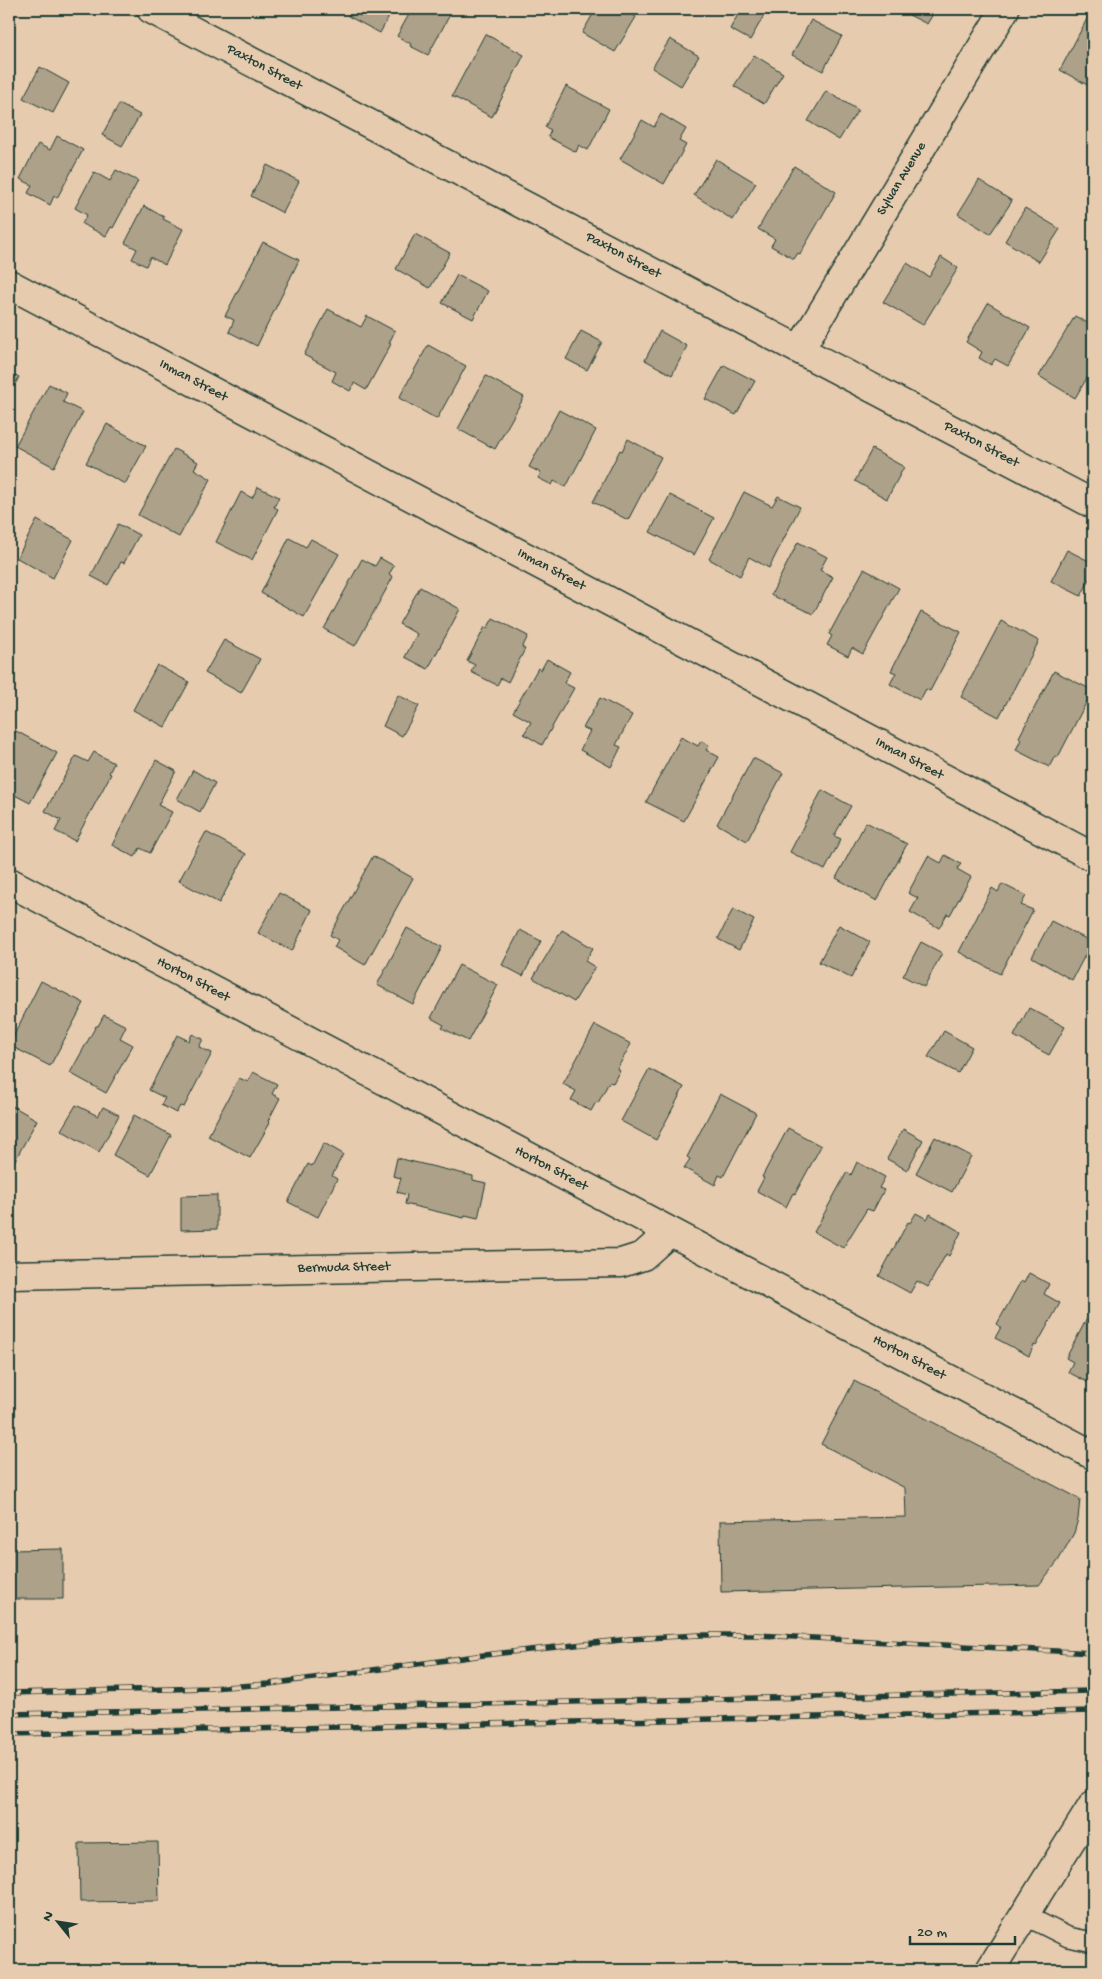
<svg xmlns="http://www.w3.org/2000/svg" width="1102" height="1979" font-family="'Gochi Hand',sans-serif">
	<rect width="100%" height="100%" fill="#e7cbae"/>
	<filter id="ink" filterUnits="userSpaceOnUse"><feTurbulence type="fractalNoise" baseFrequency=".02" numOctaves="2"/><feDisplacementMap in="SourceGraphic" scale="10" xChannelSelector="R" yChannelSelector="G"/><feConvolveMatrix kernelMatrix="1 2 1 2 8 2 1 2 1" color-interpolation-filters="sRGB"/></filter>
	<g filter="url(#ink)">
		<path fill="#ada18a" stroke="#1f3d34" d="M 352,9 L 393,9 L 380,33 L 348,16 Z
			M 412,9 L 453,9 L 428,55 L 410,46 L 411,44 L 397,36 Z
			M 596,9 L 623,9 L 636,17 L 615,52 L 582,33 Z
			M 741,9 L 760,9 L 766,12 L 750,40 L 730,29 Z
			M 912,9 L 936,9 L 927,24 L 909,15 Z
			M 1088,17 L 1093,20 L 1093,88 L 1060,70 Z
			M 811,20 L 842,36 L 823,71 L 792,55 Z
			M 485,34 L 524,55 L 492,117 L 452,96 Z
			M 670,39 L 699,56 L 681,86 L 652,68 Z
			M 754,55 L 783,73 L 764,104 L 734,86 Z
			M 40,67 L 69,83 L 53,113 L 23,98 Z
			M 566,86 L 609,109 L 588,150 L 579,145 L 576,152 L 548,137 L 551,130 L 545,127 Z
			M 826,91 L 858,110 L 839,140 L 808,121 Z
			M 119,104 L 140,115 L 122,146 L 102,135 Z
			M 661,114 L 686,129 L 679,141 L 686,145 L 664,184 L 620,159 L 642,120 L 654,127 Z
			M 57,136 L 83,150 L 57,198 L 54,196 L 50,205 L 28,193 L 32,185 L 20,179 L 38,144 L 50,150 Z
			M 716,159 L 756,183 L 733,220 L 694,195 Z
			M 267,165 L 299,181 L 283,213 L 251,196 Z
			M 794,166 L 836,192 L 800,254 L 798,253 L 794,259 L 771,246 L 775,239 L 758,229 Z
			M 116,170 L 138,181 L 113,228 L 111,227 L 106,236 L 82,224 L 87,215 L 75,208 L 94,172 L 110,181 Z
			M 979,180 L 1012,201 L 990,234 L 958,214 Z
			M 144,206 L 164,217 L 163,219 L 183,229 L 165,265 L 150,257 L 146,266 L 132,259 L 137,249 L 125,243 Z
			M 1025,208 L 1060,229 L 1039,262 L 1005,241 Z
			M 415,234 L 450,253 L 430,288 L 396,269 Z
			M 263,242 L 299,260 L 257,346 L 229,332 L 234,320 L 225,316 Z
			M 941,257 L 958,268 L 923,325 L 883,302 L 907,263 L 929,277 Z
			M 457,275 L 488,291 L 473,319 L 442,303 Z
			M 988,303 L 1030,328 L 1008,366 L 995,359 L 991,365 L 979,358 L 982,352 L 966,342 Z
			M 328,309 L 361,327 L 367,316 L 395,331 L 389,343 L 391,344 L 366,390 L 354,383 L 350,391 L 332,381 L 336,372 L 304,355 Z
			M 1075,316 L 1093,326 L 1093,368 L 1075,398 L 1039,376 Z
			M 581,331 L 602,342 L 587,370 L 566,359 Z
			M 660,331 L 687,346 L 672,375 L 645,360 Z
			M 428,345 L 466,366 L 437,419 L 399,398 Z
			M 724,365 L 755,381 L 736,415 L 705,399 Z
			M 9,371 L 19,377 L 9,396 Z
			M 486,376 L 524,397 L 495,449 L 458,429 Z
			M 49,384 L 67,393 L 63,402 L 83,412 L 54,467 L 15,446 Z
			M 559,410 L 596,430 L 566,487 L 554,481 L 552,485 L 538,478 L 541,473 L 529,467 Z
			M 107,424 L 146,446 L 125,484 L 86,463 Z
			M 628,439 L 661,457 L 628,520 L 593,502 L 620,450 L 622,451 Z
			M 174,449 L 198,462 L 194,469 L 211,479 L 179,537 L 138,515 Z
			M 872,449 L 904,467 L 887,499 L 855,481 Z
			M 258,487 L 279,497 L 274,507 L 278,509 L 252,560 L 216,542 L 241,492 L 252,498 Z
			M 744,492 L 772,506 L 778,496 L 800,507 L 769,568 L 749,557 L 740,576 L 709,559 Z
			M 670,495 L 714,518 L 694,555 L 650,532 Z
			M 37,520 L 73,540 L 53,578 L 17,558 Z
			M 118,524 L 139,535 L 124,563 L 121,562 L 108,585 L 91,576 Z
			M 289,538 L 306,547 L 311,539 L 339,554 L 304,617 L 261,593 Z
			M 798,542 L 827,557 L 820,570 L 833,577 L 813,614 L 771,595 Z
			M 1067,550 L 1093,563 L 1093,573 L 1081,596 L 1051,581 Z
			M 380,558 L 394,566 L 389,574 L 393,577 L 355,646 L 324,629 L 362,559 L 375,566 Z
			M 864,569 L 899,588 L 863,654 L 852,648 L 848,656 L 827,645 L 832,636 L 829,634 Z
			M 420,587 L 460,609 L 428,669 L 405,657 L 417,634 L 399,624 Z
			M 921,612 L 961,632 L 930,691 L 926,689 L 920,700 L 890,684 L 896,673 L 891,671 Z
			M 493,618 L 528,636 L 522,648 L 525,649 L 508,682 L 501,678 L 497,685 L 471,672 L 475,665 L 467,661 L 485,627 L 487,629 Z
			M 1001,621 L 1039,641 L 999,717 L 961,697 Z
			M 224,640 L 260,659 L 241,693 L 205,673 Z
			M 547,659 L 570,672 L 564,683 L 574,688 L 542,745 L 524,734 L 531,722 L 513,712 L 538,668 L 541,670 Z
			M 157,665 L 189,682 L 165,727 L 133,710 Z
			M 1054,671 L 1090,689 L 1086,697 L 1088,699 L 1058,757 L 1055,756 L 1049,767 L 1016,750 L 1021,739 L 1019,737 Z
			M 398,695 L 419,706 L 402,736 L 383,726 Z
			M 600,698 L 632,715 L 616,745 L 621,747 L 611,767 L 580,750 L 590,731 L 583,728 Z
			M 16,731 L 57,753 L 30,803 L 9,792 L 9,744 Z
			M 681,737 L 698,746 L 701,741 L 709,745 L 706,750 L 719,757 L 684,821 L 646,802 Z
			M 94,752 L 114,763 L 109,773 L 111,774 L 75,841 L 55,831 L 61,820 L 45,811 L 76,756 L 88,762 Z
			M 753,758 L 783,773 L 747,841 L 717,824 Z
			M 156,760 L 176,771 L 158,805 L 172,812 L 150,853 L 140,848 L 135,857 L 112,845 Z
			M 193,770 L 215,783 L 200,812 L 177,799 Z
			M 822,790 L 851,806 L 834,836 L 841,839 L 825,870 L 790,852 Z
			M 866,822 L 907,844 L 877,901 L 836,878 Z
			M 206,832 L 246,854 L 219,903 L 179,881 Z
			M 945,855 L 961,864 L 957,869 L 971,877 L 950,915 L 947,914 L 939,928 L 910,912 L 918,898 L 908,893 L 928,856 L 941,863 Z
			M 373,856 L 413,878 L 365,965 L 334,947 L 338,940 L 330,935 Z
			M 1002,884 L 1026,896 L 1021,905 L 1033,910 L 1000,974 L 959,952 L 992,888 L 998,892 Z
			M 279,893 L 312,910 L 292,951 L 258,933 Z
			M 733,909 L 754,920 L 739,950 L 718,939 Z
			M 1051,921 L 1092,942 L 1072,980 L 1032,957 Z
			M 839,925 L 870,942 L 851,978 L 819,962 Z
			M 407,928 L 442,947 L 413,1004 L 377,985 Z
			M 520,930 L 541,941 L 523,976 L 502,965 Z
			M 562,930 L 593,948 L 585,961 L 595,967 L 574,1002 L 533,978 Z
			M 921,942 L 942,953 L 924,987 L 903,976 Z
			M 459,965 L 498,985 L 468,1041 L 442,1028 L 444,1025 L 431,1018 Z
			M 41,981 L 84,1003 L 50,1066 L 9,1045 Z
			M 1029,1008 L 1065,1027 L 1049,1055 L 1014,1036 Z
			M 104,1015 L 126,1026 L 120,1038 L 133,1045 L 106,1093 L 70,1073 L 96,1026 L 98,1026 Z
			M 595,1025 L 631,1044 L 617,1069 L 620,1070 L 613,1083 L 609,1082 L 598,1103 L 596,1102 L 591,1111 L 571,1100 L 576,1091 L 563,1084 Z
			M 944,1031 L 972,1047 L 958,1073 L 928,1057 Z
			M 192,1034 L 203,1039 L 199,1047 L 212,1053 L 184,1107 L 180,1106 L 176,1113 L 161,1105 L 165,1098 L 149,1090 L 177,1035 L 189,1041 Z
			M 649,1069 L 684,1087 L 656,1140 L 621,1121 Z
			M 253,1072 L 277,1084 L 272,1094 L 280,1098 L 268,1121 L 270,1123 L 250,1158 L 208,1136 L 239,1078 L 248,1082 Z
			M 720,1094 L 756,1113 L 723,1177 L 719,1175 L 715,1185 L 684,1168 L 690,1159 L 687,1157 Z
			M 9,1104 L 37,1120 L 13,1164 L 9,1162 Z
			M 76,1105 L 98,1116 L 103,1107 L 119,1115 L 99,1152 L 61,1130 Z
			M 134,1115 L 171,1135 L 150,1175 L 113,1155 Z
			M 788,1128 L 821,1146 L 795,1194 L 793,1193 L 786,1207 L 757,1191 L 764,1178 L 762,1177 Z
			M 903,1129 L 923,1140 L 907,1170 L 887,1159 Z
			M 935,1137 L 971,1156 L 952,1192 L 916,1173 Z
			M 324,1143 L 343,1154 L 332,1176 L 337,1179 L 318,1217 L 288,1202 L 308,1164 L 312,1166 Z
			M 397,1158 L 473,1176 L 473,1180 L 486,1183 L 478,1218 L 465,1215 L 464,1218 L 405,1204 L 407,1195 L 397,1192 L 401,1178 L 393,1176 Z
			M 857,1162 L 885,1177 L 879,1188 L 884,1190 L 873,1211 L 867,1209 L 843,1248 L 814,1232 L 847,1172 L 851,1175 Z
			M 217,1195 L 217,1229 L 181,1230 L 181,1196 Z
			M 916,1213 L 927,1219 L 930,1214 L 961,1232 L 949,1256 L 946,1254 L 928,1287 L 917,1281 L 910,1293 L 879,1276 L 908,1222 L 910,1223 Z
			M 1029,1273 L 1049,1284 L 1044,1294 L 1060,1303 L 1036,1346 L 1034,1345 L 1029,1356 L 995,1338 L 1001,1327 L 997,1324 L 1021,1281 L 1024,1283 Z
			M 1093,1307 L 1093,1385 L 1068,1372 L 1073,1362 L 1066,1358 Z
			M 854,1381 L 1080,1499 L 1078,1519 L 1074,1533 L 1058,1561 L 1039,1585 L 721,1592 L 720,1521 L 906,1517 L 905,1488 L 821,1444 Z
			M 63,1549 L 63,1599 L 9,1599 L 9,1550 Z
			M 158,1842 L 159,1901 L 80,1902 L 79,1843 Z"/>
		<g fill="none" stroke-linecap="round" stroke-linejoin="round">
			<g stroke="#1f3d34" stroke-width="22">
				<path id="lane" d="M 1024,1915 L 1068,1937 L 1093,1942"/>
			</g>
			<g stroke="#1f3d34" stroke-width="31">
				<path id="street" d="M 151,9 L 1093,504
					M 9,284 L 1093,857
					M 800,349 L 1005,9
					M 9,882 L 1093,1455
					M 9,1275 L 621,1263 L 643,1256 L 670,1232"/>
			</g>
			<g stroke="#1f3d34" stroke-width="31">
				<path id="secondary" d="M 990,1970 L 1093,1805"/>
			</g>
			<use href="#lane" stroke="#e7cbae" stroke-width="19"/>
			<use href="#street" stroke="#e7cbae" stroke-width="28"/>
			<use href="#secondary" stroke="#e7cbae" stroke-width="28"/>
			<g stroke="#1f3d34" stroke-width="5.5">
				<path id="rail" d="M 9,1693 L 210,1688 L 269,1684 L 484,1655 L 630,1639 L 699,1635 L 757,1635 L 1093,1653
					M 9,1714 L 1093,1691
					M 9,1734 L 1093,1711"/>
			</g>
			<use href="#rail" stroke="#e7cbae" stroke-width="4" stroke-dasharray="11" stroke-linecap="butt"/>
		</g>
	</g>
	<g text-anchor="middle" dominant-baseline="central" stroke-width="4.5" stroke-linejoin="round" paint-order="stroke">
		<g font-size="14" fill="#1f3d34" stroke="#e7cbae">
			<text transform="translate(264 68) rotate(28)">Paxton Street</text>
			<text transform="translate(902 179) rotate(-59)">Sylvan Avenue</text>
			<text transform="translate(623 256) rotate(28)">Paxton Street</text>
			<text transform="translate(193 381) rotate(28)">Inman Street</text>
			<text transform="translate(981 445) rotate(28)">Paxton Street</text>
			<text transform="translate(551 570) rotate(28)">Inman Street</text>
			<text transform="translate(909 759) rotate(28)">Inman Street</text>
			<text transform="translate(193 980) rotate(28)">Horton Street</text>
			<text transform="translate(551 1169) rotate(28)">Horton Street</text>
			<text transform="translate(344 1268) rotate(-1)">Bermuda Street</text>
			<text transform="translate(909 1358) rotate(28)">Horton Street</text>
		</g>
	</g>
	<rect width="1102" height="1979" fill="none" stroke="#e7cbae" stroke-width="30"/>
	<rect x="15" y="15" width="1072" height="1949" fill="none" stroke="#1f3d34" stroke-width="2" filter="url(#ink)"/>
	<g transform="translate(58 1922) rotate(300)" stroke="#e7cbae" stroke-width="4" paint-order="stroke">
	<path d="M0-4L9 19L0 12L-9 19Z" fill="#1f3d34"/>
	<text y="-8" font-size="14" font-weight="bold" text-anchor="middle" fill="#1f3d34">N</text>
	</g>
	<path d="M910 1936v8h105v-8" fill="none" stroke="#1f3d34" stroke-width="2.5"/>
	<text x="917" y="1936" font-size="15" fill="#1f3d34" stroke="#e7cbae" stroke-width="4" paint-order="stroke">20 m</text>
</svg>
